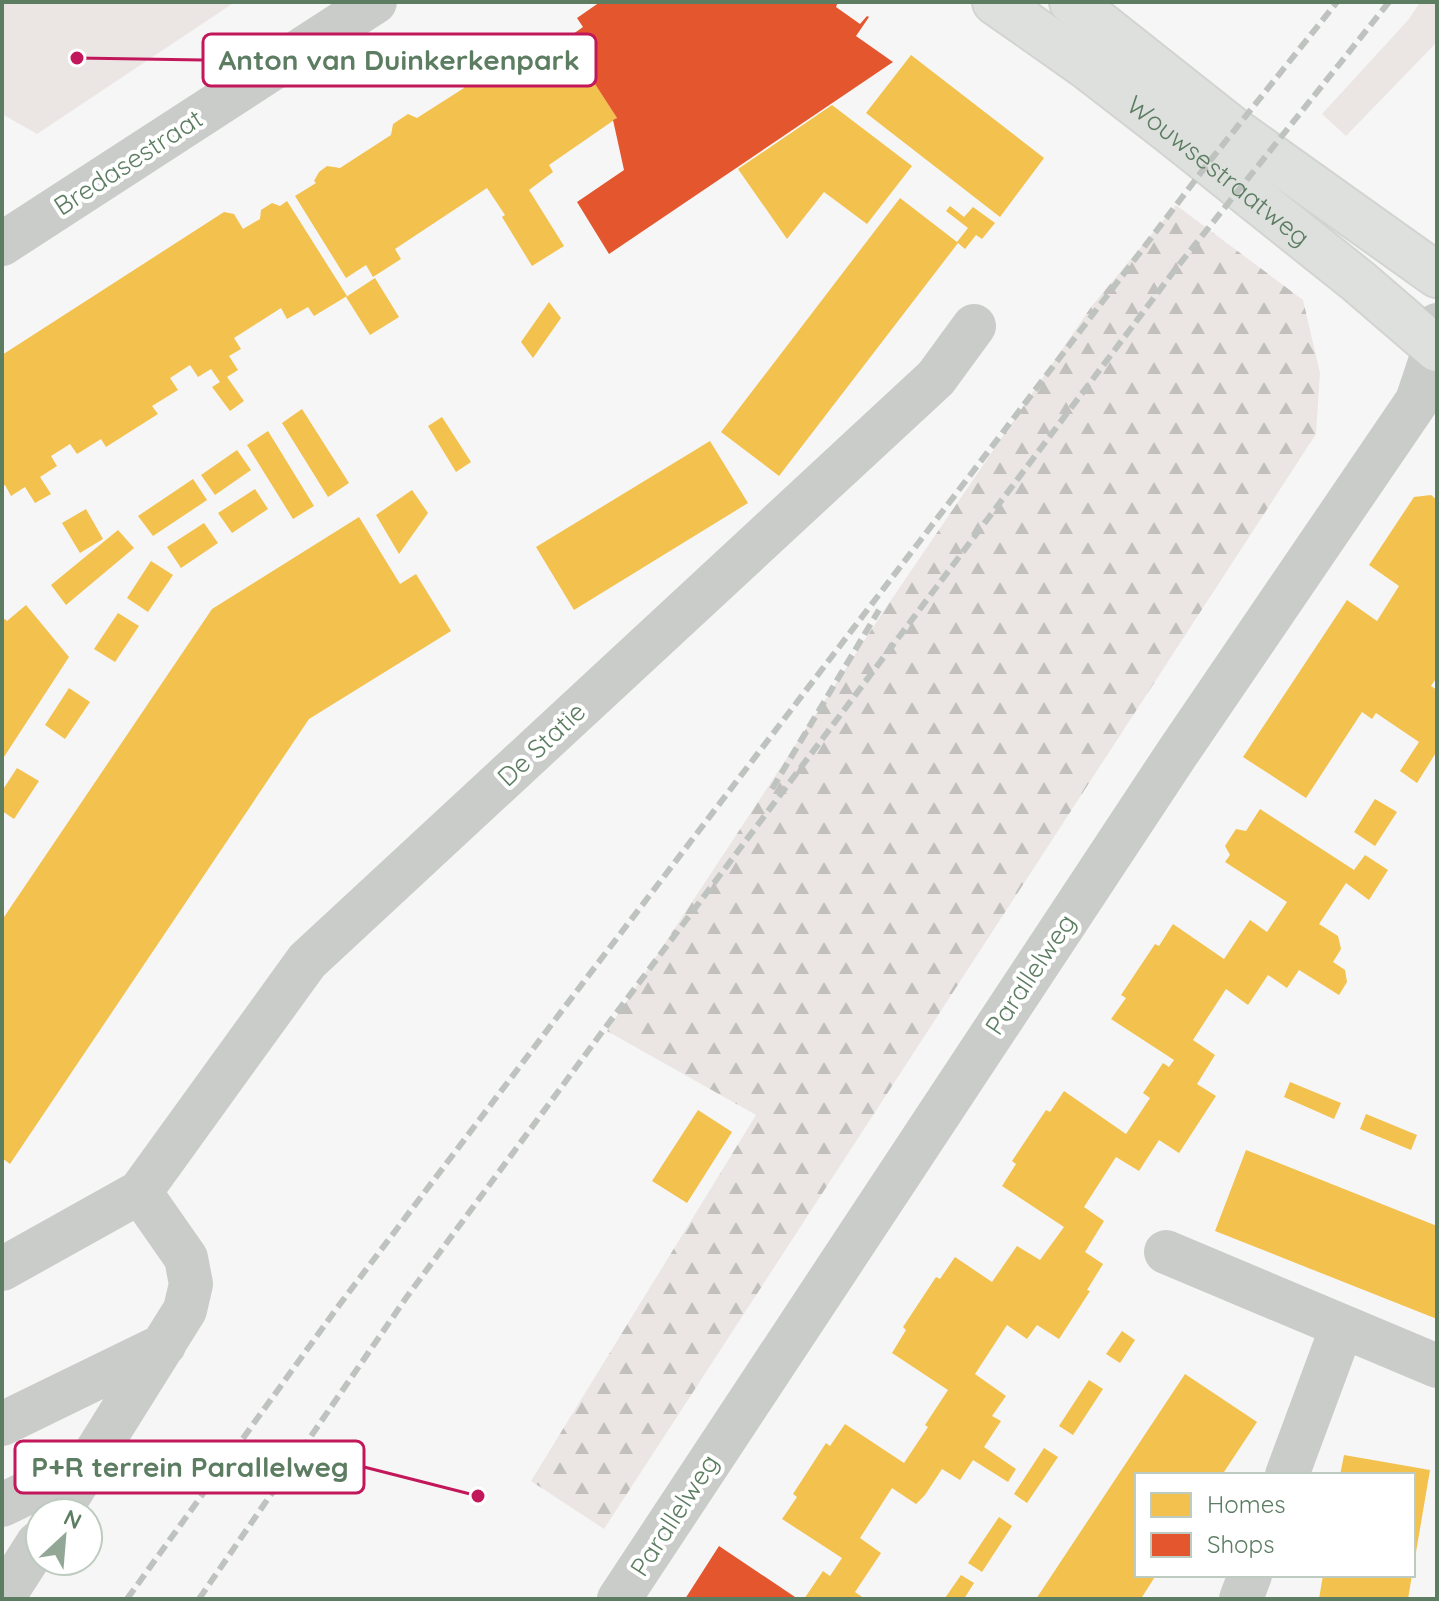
<svg xmlns="http://www.w3.org/2000/svg" width="1439" height="1601" font-family="Quicksand,sans-serif">
	<defs>
		<pattern id="forest-firs" width="22" height="20" patternUnits="userSpaceOnUse" patternTransform="scale(2)"><rect width="22" height="20" fill="#ebe6e4"/><path d="M5 1l3.5 6h-7zM16 11l3.5 6h-7z" fill="#c2c0bc"/></pattern>
	</defs>
	<rect width="100%" height="100%" fill="#f7f6f6"/>
	<path fill="#ebe6e4" d="M 2,2 L 235,2 L 37,134 L 2,114 Z
		M 1420,2 L 1437,2 L 1437,42 L 1346,136 L 1322,114 L 1409,19 Z"/>
	<path fill="url(#forest-firs)" d="M 1176,205 L 1303,300 L 1320,373 L 1316,434 L 604,1529 L 531,1481 L 756,1115 L 607,1031 L 889,603 L 1091,307 Z"/>
	<path fill="#f2c14e" d="M 532,47 L 543,50 L 566,85 L 587,71 L 617,118 L 549,165 L 553,172 L 529,190 L 564,246 L 532,266 L 502,217 L 505,215 L 487,188 L 395,249 L 401,259 L 373,277 L 366,265 L 346,278 L 295,196 L 316,183 L 314,181 L 319,172 L 327,166 L 340,168 L 391,135 L 393,124 L 408,114 L 417,118 L 464,88 L 465,77 L 478,68 L 488,71 L 495,68 L 495,60 L 508,51 L 522,54 Z
		M 911,55 L 1044,158 L 1000,217 L 866,113 Z
		M 832,105 L 912,166 L 867,224 L 824,192 L 787,239 L 738,169 Z
		M 900,198 L 957,242 L 968,228 L 946,211 L 950,206 L 964,217 L 973,207 L 995,223 L 982,239 L 976,235 L 965,249 L 958,243 L 779,476 L 721,432 Z
		M 287,201 L 347,296 L 314,316 L 308,307 L 287,319 L 281,308 L 234,338 L 241,349 L 229,356 L 238,370 L 227,377 L 244,401 L 230,411 L 212,387 L 220,382 L 211,369 L 198,377 L 190,365 L 170,378 L 178,390 L 152,406 L 158,414 L 106,447 L 101,439 L 77,454 L 70,444 L 51,456 L 57,466 L 40,477 L 51,494 L 35,503 L 25,487 L 11,496 L 5,485 L 2,487 L 2,355 L 224,212 L 234,214 L 243,229 L 260,219 L 261,210 L 272,203 L 280,206 Z
		M 375,278 L 399,317 L 370,335 L 346,297 Z
		M 549,302 L 561,318 L 533,358 L 521,342 Z
		M 302,409 L 349,483 L 328,497 L 282,423 Z
		M 442,417 L 471,462 L 456,472 L 428,426 Z
		M 268,431 L 314,506 L 293,519 L 247,445 Z
		M 710,441 L 748,503 L 574,610 L 536,547 Z
		M 237,450 L 251,470 L 215,495 L 201,475 Z
		M 193,479 L 207,500 L 153,536 L 138,516 Z
		M 255,489 L 268,509 L 232,533 L 218,513 Z
		M 412,490 L 428,513 L 399,554 L 376,515 Z
		M 1431,495 L 1437,500 L 1437,677 L 1431,686 L 1437,690 L 1437,751 L 1417,783 L 1400,771 L 1419,742 L 1376,713 L 1372,719 L 1362,712 L 1306,798 L 1243,757 L 1347,600 L 1377,621 L 1399,586 L 1369,565 L 1414,497 Z
		M 86,509 L 103,539 L 80,553 L 62,523 Z
		M 359,517 L 400,584 L 416,574 L 451,631 L 309,719 L 10,1164 L 2,1158 L 2,920 L 212,609 Z
		M 204,523 L 218,543 L 181,568 L 167,547 Z
		M 118,530 L 134,548 L 66,605 L 51,585 Z
		M 151,561 L 173,575 L 148,612 L 127,598 Z
		M 26,605 L 69,657 L 2,760 L 2,621 L 5,619 L 7,621 Z
		M 118,613 L 139,626 L 115,662 L 94,649 Z
		M 69,688 L 90,702 L 65,739 L 45,725 Z
		M 17,768 L 39,781 L 14,819 L 2,811 L 2,791 Z
		M 1375,799 L 1397,812 L 1375,846 L 1354,832 Z
		M 1260,809 L 1354,870 L 1365,855 L 1388,870 L 1369,900 L 1346,883 L 1319,924 L 1338,936 L 1341,949 L 1333,962 L 1345,970 L 1347,982 L 1339,995 L 1299,970 L 1287,988 L 1268,975 L 1248,1005 L 1226,989 L 1193,1040 L 1215,1055 L 1197,1084 L 1216,1096 L 1179,1153 L 1159,1140 L 1139,1171 L 1116,1157 L 1084,1207 L 1104,1221 L 1085,1252 L 1103,1264 L 1087,1290 L 1090,1291 L 1059,1339 L 1037,1325 L 1027,1339 L 1007,1325 L 975,1374 L 1006,1396 L 992,1416 L 1001,1421 L 984,1447 L 1016,1469 L 1008,1482 L 973,1460 L 960,1480 L 942,1469 L 925,1495 L 916,1504 L 892,1488 L 860,1538 L 881,1553 L 855,1592 L 865,1599 L 804,1599 L 823,1571 L 830,1576 L 842,1558 L 782,1519 L 797,1497 L 793,1494 L 826,1443 L 830,1446 L 845,1424 L 904,1463 L 928,1427 L 925,1425 L 948,1390 L 892,1353 L 906,1330 L 903,1327 L 936,1277 L 940,1279 L 955,1257 L 992,1282 L 1017,1246 L 1040,1260 L 1064,1227 L 1002,1186 L 1016,1164 L 1012,1161 L 1046,1110 L 1050,1112 L 1064,1091 L 1126,1134 L 1150,1098 L 1143,1093 L 1163,1063 L 1169,1067 L 1174,1060 L 1111,1019 L 1126,998 L 1121,995 L 1155,944 L 1159,946 L 1173,924 L 1224,959 L 1250,920 L 1267,932 L 1287,902 L 1225,862 L 1230,855 L 1225,846 L 1236,829 L 1246,831 Z
		M 1290,1082 L 1341,1103 L 1334,1119 L 1284,1097 Z
		M 698,1110 L 732,1132 L 687,1203 L 652,1181 Z
		M 1366,1114 L 1417,1135 L 1411,1150 L 1360,1129 Z
		M 1246,1150 L 1437,1226 L 1437,1319 L 1215,1231 Z
		M 1122,1331 L 1135,1340 L 1120,1363 L 1106,1354 Z
		M 1185,1374 L 1257,1422 L 1222,1475 L 1137,1475 L 1137,1575 L 1156,1575 L 1144,1594 L 1141,1599 L 1036,1599 Z
		M 1089,1380 L 1103,1389 L 1073,1435 L 1059,1426 Z
		M 1044,1448 L 1058,1457 L 1027,1503 L 1014,1494 Z
		M 1344,1455 L 1430,1470 L 1415,1558 L 1413,1475 L 1340,1475 Z
		M 999,1517 L 1012,1526 L 982,1572 L 968,1563 Z
		M 961,1575 L 974,1583 L 964,1599 L 947,1599 L 945,1598 Z
		M 1323,1575 L 1412,1575 L 1408,1599 L 1319,1599 Z"/>
	<path fill="#e4572e" d="M 600,2 L 838,2 L 836,7 L 860,24 L 867,16 L 869,17 L 856,36 L 893,62 L 609,254 L 577,202 L 624,170 L 613,120 L 617,118 L 566,39 L 583,27 L 577,18 Z
		M 719,1546 L 798,1599 L 685,1599 Z"/>
	<g fill="none" stroke-linecap="round" stroke-linejoin="round">
		<g stroke="#d3d4d2" stroke-width="48">
			<g id="major">
				<path id="s1" d="M 995,2 L 1086,66 L 1170,131 L 1358,281 L 1437,349"/>
				<path d="M 1072,2 L 1235,131 L 1437,275"/>
			</g>
		</g>
		<path stroke="#c9ccc9" stroke-width="44" d="M 2,244 L 375,2
			M 1166,1252 L 1437,1366
			M 2,1269 L 140,1192 L 307,961 L 936,378 L 974,326
			M 2,1424 L 164,1345
			M 1287,1475 L 1342,1327
			M 2,1505 L 92,1462
			M 58,1513 L 185,1310 L 191,1284 L 186,1258 L 140,1192
			M 2,1599 L 38,1543
			M 619,1599 L 1178,752 L 1417,401 L 1435,347 L 1437,325
			M 1241,1599 L 1250,1575"/>
		<use href="#major" stroke="#dee0de" stroke-width="44"/>
		<path stroke="#bfc3c0" stroke-width="6" stroke-dasharray="12 6" stroke-linecap="butt" d="M 772,789 L 879,610
			M 127,1599 L 337,1308 L 598,963 L 1209,162 L 1337,2
			M 199,1599 L 406,1298 L 602,1032 L 1174,271 L 1389,2"/>
	</g>
	<g text-anchor="middle" dominant-baseline="central" stroke-width="8" stroke-linejoin="round" paint-order="stroke">
		<g font-size="26" fill="#5c7d62" stroke="#fff">
			<text transform="translate(128 162) rotate(-33)">Bredasestraat</text>
			<text stroke="none"><textPath href="#s1" startOffset="280">Wouwsestraatweg</textPath></text>
			<text transform="translate(541 744) rotate(-43)">De Statie</text>
			<text transform="translate(1030 974) rotate(-56)">Parallelweg</text>
			<text transform="translate(674 1515) rotate(-57)">Parallelweg</text>
		</g>
	</g>
	<path fill="none" stroke="#c2185b" stroke-width="3" d="M77 58L203 60M478 1496L364 1467"/>
	<g fill="#c2185b" stroke="#fff" stroke-width="3">
		<circle cx="77" cy="58" r="8"/>
		<circle cx="478" cy="1496" r="8"/>
	</g>
	<g fill="#fff" stroke="#c2185b" stroke-width="3">
		<rect x="203" y="34" width="393" height="52" rx="8"/>
		<rect x="15" y="1441" width="349" height="52" rx="8"/>
	</g>
	<g font-size="28" text-anchor="middle" font-weight="bold" fill="#5c7d62">
		<text x="399" y="70">Anton van Duinkerkenpark</text>
		<text x="190" y="1477">P+R terrein Parallelweg</text>
	</g>
	<rect width="1439" height="1601" fill="none" stroke="#5c7d62" stroke-width="8"/>
	<rect x="1135" y="1473" width="280" height="104" fill="#ffffff" stroke="#becbc0" stroke-width="2"/>
	<rect x="1151" y="1493" width="40" height="24" fill="#f2c14e" stroke="#becbc0" stroke-width="2"/>
	<text x="1207" y="1513" font-size="24" fill="#5c7d62">Homes</text>
	<rect x="1151" y="1533" width="40" height="24" fill="#e4572e" stroke="#becbc0" stroke-width="2"/>
	<text x="1207" y="1553" font-size="24" fill="#5c7d62">Shops</text>
	<g transform="translate(64 1537) rotate(26)"><circle r="38" fill="#ffffff" stroke="#becbc0" stroke-width="2"/>
	<path d="M0-6L14 30L0 20L-14 30Z" fill="#92a796"/>
	<text y="-12" font-size="22" font-weight="bold" text-anchor="middle" fill="#5c7d62">N</text>
	</g>
</svg>
